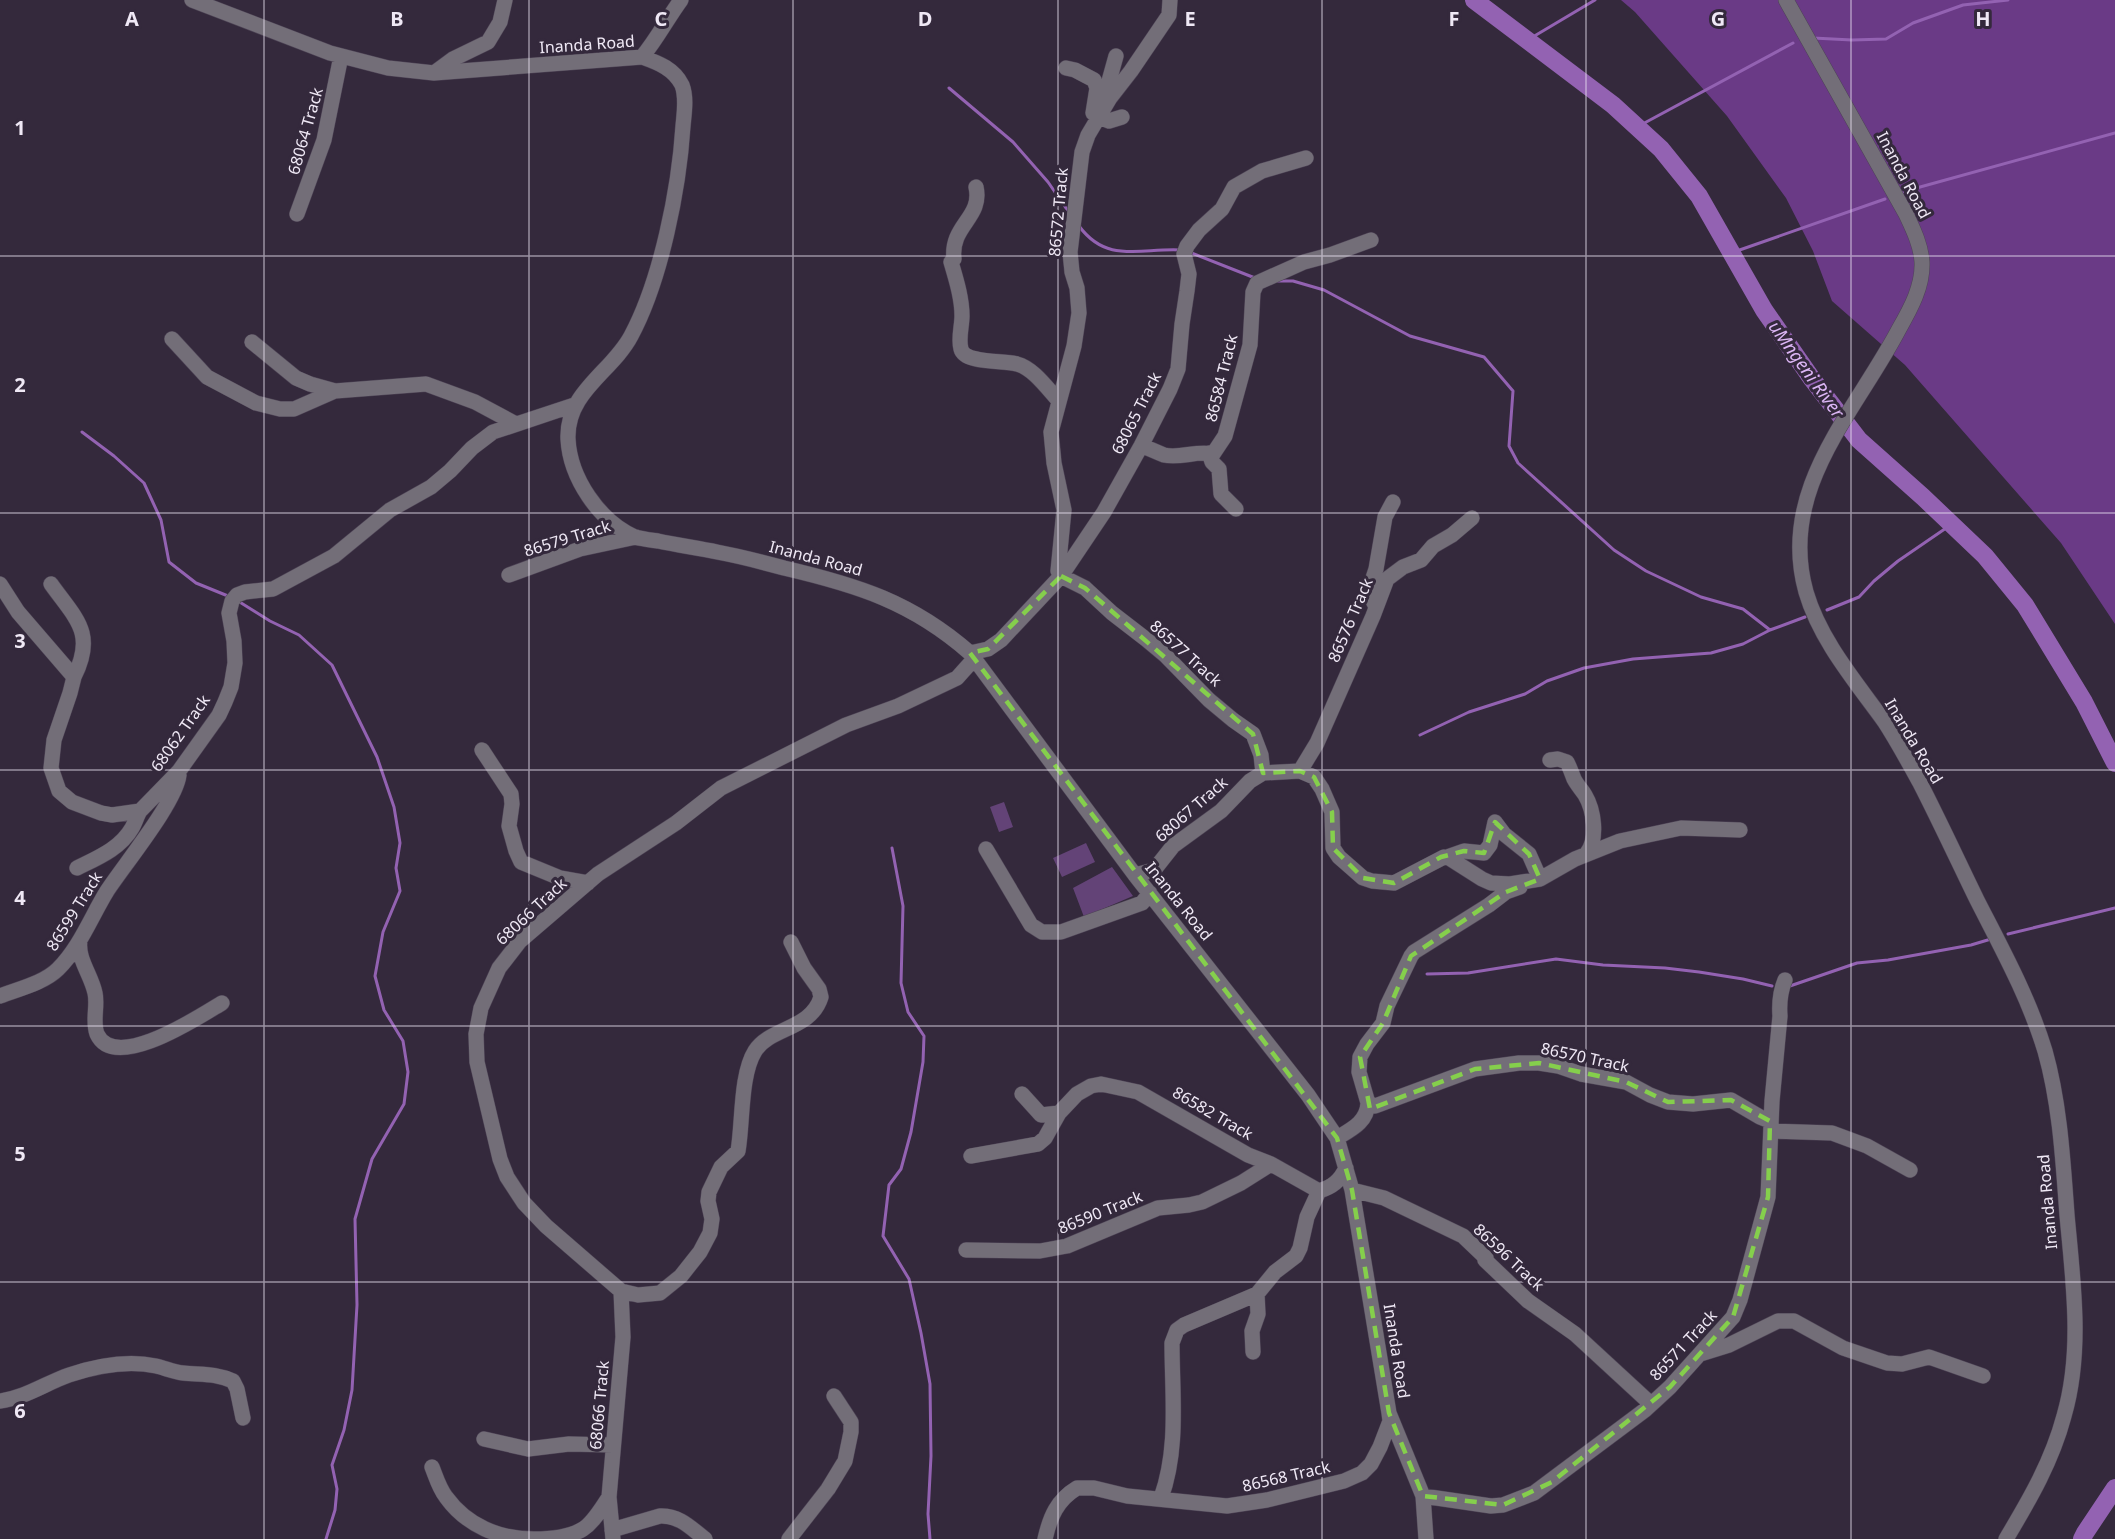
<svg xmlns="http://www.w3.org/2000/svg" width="2115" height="1539" font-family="'Noto Sans',sans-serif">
	<rect width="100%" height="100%" fill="#34293c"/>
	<path fill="#634377" d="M 1004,802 L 1013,827 L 999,832 L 990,807 Z
		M 1086,843 L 1095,862 L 1062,877 L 1053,858 Z
		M 1112,867 L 1133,896 L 1084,917 L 1073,888 Z"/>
	<path fill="#6a3a86" d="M 1621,0 L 2115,0 L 2115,624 L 2061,543 L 1905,365 L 1832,301 L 1813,251 L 1786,198 L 1727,116 L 1635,12 Z"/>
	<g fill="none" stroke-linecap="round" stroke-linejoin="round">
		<path stroke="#9362b2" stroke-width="3" d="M 1813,38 L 1852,40 L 1886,39 L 1913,23 L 1963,5 L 2008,0
			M 1526,41 L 1595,0
			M 949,88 L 1013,142 L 1048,182 L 1068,211
			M 1637,127 L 1793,43
			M 1902,192 L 2115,133
			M 1079,226 C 1107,264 1140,248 1180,250
			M 1189,252 L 1255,278
			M 1731,253 L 1885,199
			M 1277,281 L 1293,281 L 1324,290 L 1410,336 L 1484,357 L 1513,391 L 1509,446 L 1518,463 L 1614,550 L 1646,571 L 1701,597 L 1743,609 L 1770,630
			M 82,432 L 114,456 L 144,483 L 161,520 L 169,562 L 196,583 L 228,596
			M 238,601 L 270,621 L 299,635 L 332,665 L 377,757 L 394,807 L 400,843 L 396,868 L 400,891 L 383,932 L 375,976 L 384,1010 L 403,1041 L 408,1072 L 404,1104 L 372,1159 L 355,1219 L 357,1305 L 352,1390 L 344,1430 L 332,1465 L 337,1489 L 335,1510 L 326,1539
			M 1827,610 L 1859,597 L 1874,581 L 1898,561 L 1952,524
			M 1420,735 L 1469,712 L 1525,694 L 1547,681 L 1584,668 L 1633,659 L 1711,653 L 1743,644 L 1770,630 L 1805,617
			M 892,848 L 903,906 L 901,983 L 908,1012 L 924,1036 L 923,1062 L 911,1132 L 901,1169 L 889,1185 L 883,1236 L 909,1279 L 921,1333 L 930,1384 L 931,1456 L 928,1514 L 930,1539
			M 2008,934 L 2115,908
			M 1427,974 L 1468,973 L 1556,959 L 1603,965 L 1665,968 L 1699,972 L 1743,979 L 1772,986
			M 1787,987 L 1857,963 L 1888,960 L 1971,945 L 1991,939"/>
		<path stroke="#9362b2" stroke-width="18" d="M 1474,0 L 1613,105 L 1661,149 L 1699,196 L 1764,310 L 1812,379 L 1859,440 L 1923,497 L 1985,556 L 2025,605 L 2084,702 L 2115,763
			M 2082,1539 L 2085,1533 L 2115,1488"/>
		<g stroke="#4e4456" stroke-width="16">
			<path id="minor" d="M 192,0 L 330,53 L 388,68 L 434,73 L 642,57 C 659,63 674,69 682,85 C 687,98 684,114 683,126 C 679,189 661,280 631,336 C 612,372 566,392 568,439 C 570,478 599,521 635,537 C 642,539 651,540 658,541 C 677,545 697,548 717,552 C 739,556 762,562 784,568 C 857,585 912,602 970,653 L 1135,875 L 1308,1095 L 1337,1138 L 1352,1190 L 1389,1413 L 1423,1496 L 1426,1539
				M 1170,0 L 1169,15 L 1131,71 L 1110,98 L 1088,135 L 1082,152 L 1070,252 L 1072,272 L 1077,288 L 1079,313 L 1074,346 L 1051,432 L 1054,463 L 1064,510 L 1058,571 L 1061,576 L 1085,588 L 1112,613 L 1147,640 L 1165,655 L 1209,700 L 1233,720 L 1253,734 L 1261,755 L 1263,773
				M 1786,0 L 1906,214 C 1913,229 1921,245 1922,262 C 1923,286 1911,308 1899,329 C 1855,413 1777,489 1806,592 C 1820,640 1855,681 1884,721 C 1897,741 1909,763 1920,783 C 1940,822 1958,861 1977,900 C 2002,949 2029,998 2045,1051 C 2060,1104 2063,1161 2067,1215 C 2073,1281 2083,1351 2064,1416 C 2052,1461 2030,1499 2006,1539
				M 1116,56 L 1099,117 L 1109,121 L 1122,117
				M 642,57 C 657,39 667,19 681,0
				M 1066,68 L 1075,70 L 1094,80 L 1097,88 L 1093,113
				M 434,73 L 453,59 L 488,42 L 500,22 L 505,0
				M 976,187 C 983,218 950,225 954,259 L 951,262 C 956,279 962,298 962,316 C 962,326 958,339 961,349 C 965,364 1004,360 1017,364 C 1033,368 1047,388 1058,400
				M 297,214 L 324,140 L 341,56
				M 172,339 L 207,377 L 256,403 L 280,409 L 294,409 L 335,391 L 426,384 L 475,402 L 516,424
				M 252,342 L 296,378 L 310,384 L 335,391
				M 1141,446 C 1149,448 1156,452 1164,455 C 1180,459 1197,450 1213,454 L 1225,436 L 1250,345 L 1253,292 L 1257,283 L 1304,262 L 1330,255 L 1371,240
				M 1209,453 L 1212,462 L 1219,469 L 1221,494 L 1236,509
				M 509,575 L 580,549 L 636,537
				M 0,584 L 18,612 L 74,677 L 70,693 L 54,740 L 51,768 L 59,791 L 72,802 L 101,813 L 112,815 L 140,811 L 179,771 L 219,715 L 225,702 L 231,687 L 235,663 L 234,641 L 229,613 L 232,601 L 237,595 L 245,592 L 273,589 L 334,556 L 390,510 L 431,487 L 450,471 L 472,448 L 493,432 L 574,405
				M 51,584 C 76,619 96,633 74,677
				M 1376,607 L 1372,599 L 1370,587 L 1376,569 L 1385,517 L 1393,502
				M 970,653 L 988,649 L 1001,640 L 1061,576 L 1104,512 L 1141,446 L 1170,389 L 1178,369 L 1182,324 L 1187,291 L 1189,274 L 1184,254 L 1187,246 L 1199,230 L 1222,209 L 1234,187 L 1262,171 L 1306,158
				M 482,750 L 511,794 L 512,804 L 509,826 L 516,851 L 521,862 L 560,878 L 588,883
				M 1550,760 L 1558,759 L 1567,762 C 1570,768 1572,774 1574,779 C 1577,785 1582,790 1585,795 C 1594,810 1598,839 1587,853
				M 1300,771 L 1317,743 L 1373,616 L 1387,579 L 1403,567 L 1421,560 L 1433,546 L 1452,535 L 1472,518
				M 986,849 L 1031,925 L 1042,932 L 1061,932 L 1142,903 L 1150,893
				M 1447,857 L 1464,851 L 1484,853 L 1490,845 L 1495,822 L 1504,834 L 1529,854 L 1540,879
				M 77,868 C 97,858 120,849 132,828 C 135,823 137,816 140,811
				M 1135,875 L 1154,870 L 1173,846 L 1221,811 L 1250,781 L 1263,773 L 1300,771 L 1314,777 L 1322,789 L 1332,812 L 1333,848 L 1339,857 L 1363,878 L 1372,881 L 1394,883 L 1444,857 L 1449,858 L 1482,879 L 1491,883 L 1510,884 L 1540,879 L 1575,859 L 1620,841 L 1681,828 L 1740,830
				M 80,940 C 77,959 91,974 95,993 C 98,1006 92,1021 97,1034 C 115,1073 200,1016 222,1003
				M 0,996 C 18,989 44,983 58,969 C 80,947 91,917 107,891 C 124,865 176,802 179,775
				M 1022,1094 L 1041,1115 L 1059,1113
				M 1368,1103 L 1359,1072 L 1360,1057 L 1367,1044 L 1383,1023 L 1387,1006 L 1411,956 L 1414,952 L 1489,905 L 1506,892 L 1520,887
				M 1771,1131 L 1832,1133 L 1867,1146 L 1910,1170
				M 1337,1138 C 1352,1129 1367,1122 1368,1103 L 1375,1106 L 1475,1069 L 1519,1063 L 1539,1063 L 1558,1066 L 1581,1074 L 1626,1082 L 1650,1095 L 1668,1102 L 1693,1104 L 1731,1100 L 1760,1117 L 1770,1121
				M 971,1156 L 1038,1144 L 1045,1138 L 1059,1113 L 1077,1094 L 1091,1086 L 1101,1084 L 1138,1092 L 1248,1155 L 1271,1164
				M 1352,1190 L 1384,1198 L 1463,1236 L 1486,1258 L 1485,1260 L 1528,1301 L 1575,1334 L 1651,1404
				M 966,1250 L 1040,1251 L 1067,1246 L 1158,1208 L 1189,1205 L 1202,1202 L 1241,1183 L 1271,1164 L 1319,1191
				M 621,1291 L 638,1295 L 660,1293 L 681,1276 L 700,1252 L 710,1233 L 712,1219 L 708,1201 L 709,1192 L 721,1167 L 738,1151 C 743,1123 740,1075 755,1051 C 770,1027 811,1030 821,997 L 819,989 L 804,968 L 791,942
				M 1253,1352 L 1252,1331 L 1258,1314 L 1257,1294
				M 1700,1354 L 1729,1345 L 1778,1321 L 1794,1321 L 1843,1348 L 1887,1363 L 1902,1364 L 1929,1357 L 1983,1376
				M 0,1401 C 25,1398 46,1383 69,1375 C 96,1366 128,1360 156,1366 C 165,1368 174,1372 183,1373 C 200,1375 216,1373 233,1381 L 237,1389 L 243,1418
				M 484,1439 L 528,1449 L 569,1444 L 613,1445
				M 432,1467 C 436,1477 439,1488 446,1497 C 467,1526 499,1539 534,1539 C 549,1539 570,1537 583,1529 C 594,1522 602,1507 609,1497
				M 1423,1496 L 1491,1506 L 1503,1505 L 1534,1493 L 1645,1410 L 1670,1387 L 1733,1317 L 1740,1300 L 1768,1197 L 1772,1101 L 1780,1016 C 1779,1003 1780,992 1785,980
				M 1161,1498 C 1179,1448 1172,1395 1172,1343 L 1177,1330 L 1184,1325 L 1257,1294 L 1275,1272 L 1296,1256 L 1300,1248 L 1307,1217 L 1319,1191 C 1332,1187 1340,1181 1346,1168
				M 612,1530 L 660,1516 C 679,1515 691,1528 705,1539
				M 613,1539 L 609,1497 L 623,1337 L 621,1291 L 546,1226 L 524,1203 L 507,1177 L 500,1159 L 477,1062 L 476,1034 L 481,1008 L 499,968 L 520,941 L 598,874 L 676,823 L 721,788 L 846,725 L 898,706 L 957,678 L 974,659
				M 789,1539 L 828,1489 L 845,1461 L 851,1432 L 851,1422 L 834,1396
				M 1045,1539 C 1050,1517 1057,1500 1077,1488 L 1094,1488 L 1127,1496 L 1227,1506 L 1267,1500 L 1344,1481 L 1362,1473 L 1371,1464 L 1380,1447 L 1390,1421 L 1389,1413"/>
		</g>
		<use href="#minor" stroke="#736e78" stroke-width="15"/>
	</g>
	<path fill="none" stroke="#85cf4c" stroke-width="4.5" stroke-dasharray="12 8" stroke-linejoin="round" d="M 1061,576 L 1085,588 L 1253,734 L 1263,773 L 1300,771 L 1314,777 L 1332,812 L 1333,848 L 1363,878 L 1394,883 L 1441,857 L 1464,851 L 1484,853 L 1495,822 L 1529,854 L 1540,879 L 1506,892 L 1411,956 L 1383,1023 L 1360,1057 L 1370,1109 L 1475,1069 L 1539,1063 L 1626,1082 L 1668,1102 L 1731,1100 L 1770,1121 L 1768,1197 L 1733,1317 L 1670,1387 L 1552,1482 L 1503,1505 L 1423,1496 L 1389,1413 L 1352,1190 L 1337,1138 L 970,653 L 988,649 Z"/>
	<path fill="none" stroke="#efe8f5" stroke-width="1.5" stroke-opacity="0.55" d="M 264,0 L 264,1539M 529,0 L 529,1539M 793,0 L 793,1539M 1058,0 L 1058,1539M 1322,0 L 1322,1539M 1586,0 L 1586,1539M 1851,0 L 1851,1539M 0,256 L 2115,256M 0,513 L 2115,513M 0,770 L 2115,770M 0,1026 L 2115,1026M 0,1282 L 2115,1282"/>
	<g text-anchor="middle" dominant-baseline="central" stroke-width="6" stroke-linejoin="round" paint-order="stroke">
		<g font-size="16" fill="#efe8f5" stroke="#34293c">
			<text transform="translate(587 44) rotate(-4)">Inanda Road</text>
			<text transform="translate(305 131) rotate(-74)">68064 Track</text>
			<text transform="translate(1904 175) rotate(62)">Inanda Road</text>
			<text transform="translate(1058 212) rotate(-85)">86572 Track</text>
			<text transform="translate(1221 378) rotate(-76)">86584 Track</text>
			<text transform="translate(1136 413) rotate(-63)">68065 Track</text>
			<text transform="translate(567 538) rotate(-17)">86579 Track</text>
			<text transform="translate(816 558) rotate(15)">Inanda Road</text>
			<text transform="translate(1350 620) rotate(-67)">86576 Track</text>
			<text transform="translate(1186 653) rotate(42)">86577 Track</text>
			<text transform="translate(180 733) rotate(-55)">68062 Track</text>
			<text transform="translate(1914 741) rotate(59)">Inanda Road</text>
			<text transform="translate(1191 809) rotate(-41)">68067 Track</text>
			<text transform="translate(1179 901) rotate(51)">Inanda Road</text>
			<text transform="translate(74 911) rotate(-58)">86599 Track</text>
			<text transform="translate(531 911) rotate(-43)">68066 Track</text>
			<text transform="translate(1585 1057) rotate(12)">86570 Track</text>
			<text transform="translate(1213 1113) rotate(30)">86582 Track</text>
			<text transform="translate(2047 1202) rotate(-95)">Inanda Road</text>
			<text transform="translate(1100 1212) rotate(-22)">86590 Track</text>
			<text transform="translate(1509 1257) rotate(43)">86596 Track</text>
			<text transform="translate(1683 1345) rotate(-47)">86571 Track</text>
			<text transform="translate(1397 1351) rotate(81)">Inanda Road</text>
			<text transform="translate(599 1405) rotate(-85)">68066 Track</text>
			<text transform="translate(1286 1476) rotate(-13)">86568 Track</text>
		</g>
		<g font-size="18" font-style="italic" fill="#dcb6f5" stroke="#34293c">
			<text transform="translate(1807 369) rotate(54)">uMngeni River</text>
		</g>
	</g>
	<g font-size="20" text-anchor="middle" font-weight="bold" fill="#efe8f5" stroke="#34293c" stroke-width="6" stroke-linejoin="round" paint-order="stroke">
		<text x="132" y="26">A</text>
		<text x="397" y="26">B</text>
		<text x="661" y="26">C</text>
		<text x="925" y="26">D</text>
		<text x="1190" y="26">E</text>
		<text x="1454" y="26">F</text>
		<text x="1718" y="26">G</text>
		<text x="1983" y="26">H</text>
		<text x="20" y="135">1</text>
		<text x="20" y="392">2</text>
		<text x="20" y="648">3</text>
		<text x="20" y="905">4</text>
		<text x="20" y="1161">5</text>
		<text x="20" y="1418">6</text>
	</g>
</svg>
